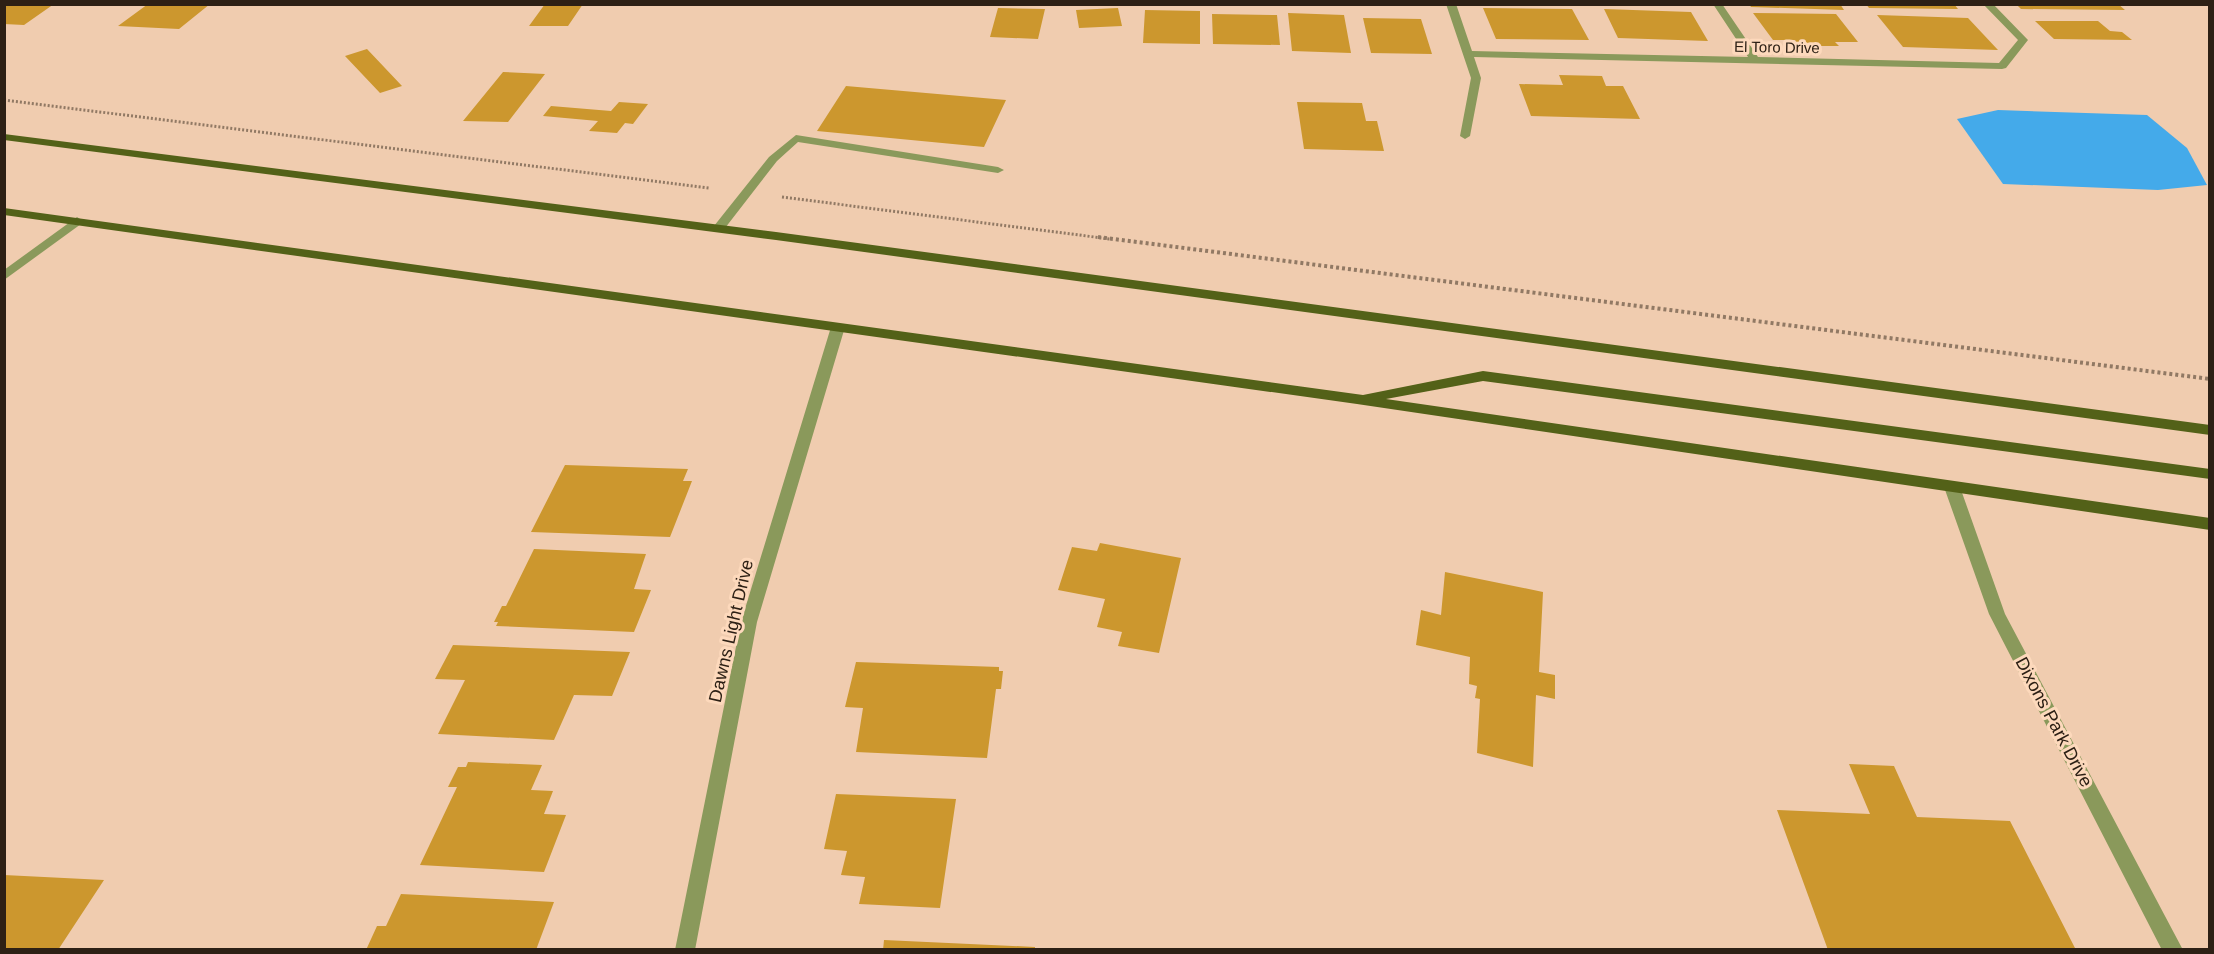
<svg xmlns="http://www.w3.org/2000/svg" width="2214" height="954" font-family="Arial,sans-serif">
	<rect width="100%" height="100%" fill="#f0ccaf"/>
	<path fill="#44aaea" d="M 1998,110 L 2147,115 L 2187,148 L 2207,185 L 2158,190 L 2003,184 L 1957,119 Z"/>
	<path fill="#cc972e" d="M 4,4 L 54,4 L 24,25 L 4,24 Z
		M 148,4 L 210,4 L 179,29 L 118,26 Z
		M 545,4 L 583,4 L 568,26 L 529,26 Z
		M 1749,4 L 1840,4 L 1844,10 L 1751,7 Z
		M 1866,4 L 1954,4 L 1958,9 L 1869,8 Z
		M 2016,4 L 2118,4 L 2125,10 L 2021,9 Z
		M 998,8 L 1045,9 L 1038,39 L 990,37 Z
		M 1118,8 L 1122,26 L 1079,28 L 1076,10 Z
		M 1483,8 L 1572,9 L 1589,40 L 1496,39 Z
		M 1604,9 L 1691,12 L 1708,41 L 1618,38 Z
		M 1145,10 L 1200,11 L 1200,44 L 1143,43 Z
		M 1288,13 L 1344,15 L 1351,53 L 1292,51 Z
		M 1753,13 L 1836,14 L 1858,42 L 1835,42 L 1839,46 L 1799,46 L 1795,40 L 1773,40 Z
		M 1212,14 L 1277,15 L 1280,45 L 1213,44 Z
		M 1877,15 L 1968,18 L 1998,50 L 1903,47 Z
		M 1363,18 L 1421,19 L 1432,54 L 1371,53 Z
		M 2035,21 L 2098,21 L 2110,31 L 2122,32 L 2132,40 L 2054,39 Z
		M 367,49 L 402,86 L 380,93 L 345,56 Z
		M 503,72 L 545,74 L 508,122 L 463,121 Z
		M 1559,75 L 1602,76 L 1606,86 L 1623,86 L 1640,119 L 1531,116 L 1519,84 L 1563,85 Z
		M 846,86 L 1006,100 L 984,147 L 817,131 Z
		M 619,102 L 648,104 L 633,124 L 625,123 L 617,133 L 589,131 L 598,121 L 543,116 L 551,106 L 611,111 Z
		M 1297,102 L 1362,103 L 1366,121 L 1377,121 L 1384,151 L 1304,149 Z
		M 565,465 L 688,469 L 683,481 L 692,481 L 670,537 L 531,532 Z
		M 1100,543 L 1181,558 L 1159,653 L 1118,646 L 1122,632 L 1097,627 L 1105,599 L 1058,590 L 1072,547 L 1097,551 Z
		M 534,549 L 646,554 L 634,589 L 651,590 L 634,632 L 496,626 L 498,622 L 494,622 L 502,606 L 506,606 Z
		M 1445,572 L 1543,592 L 1539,672 L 1555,675 L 1555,699 L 1536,695 L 1533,767 L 1477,753 L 1480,699 L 1475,698 L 1477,686 L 1469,684 L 1470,657 L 1416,645 L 1421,610 L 1441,615 Z
		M 453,645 L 630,652 L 612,696 L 574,695 L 554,740 L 438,734 L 465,680 L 435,679 Z
		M 856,662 L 999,667 L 999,671 L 1003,671 L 1001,689 L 996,689 L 987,758 L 856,752 L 863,708 L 845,707 Z
		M 468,762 L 542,765 L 531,790 L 553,791 L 544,814 L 566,815 L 544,872 L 420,865 L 457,787 L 448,787 L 458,767 L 466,767 Z
		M 1849,764 L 1894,766 L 1917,817 L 2010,821 L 2076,950 L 1828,950 L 1777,810 L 1870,814 Z
		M 836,794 L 956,799 L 940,908 L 859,904 L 865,877 L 841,875 L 847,851 L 824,849 Z
		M 4,875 L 104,880 L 58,950 L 4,950 Z
		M 401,894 L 554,902 L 536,950 L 366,950 L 377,926 L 386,926 Z
		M 884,940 L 1035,947 L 1035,950 L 883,950 Z"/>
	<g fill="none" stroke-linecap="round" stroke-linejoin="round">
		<path stroke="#917964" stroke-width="3" stroke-dasharray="2 2" stroke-linecap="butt" d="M 4,100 L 709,188
			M 782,197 L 1110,239"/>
		<path stroke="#917964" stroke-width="4" stroke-dasharray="3 3" stroke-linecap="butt" d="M 1098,237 L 2210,379"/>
		<path fill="#8a995b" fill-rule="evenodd" d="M 1446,4 L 1456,4 L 1472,51 L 1748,57 L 1713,4 L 1722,4 L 1758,57 L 1999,63 L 2018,40 L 1983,4 L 1993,4 L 2028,40 L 2006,68 L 2002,69 L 1474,57 L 1481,78 L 1470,136 L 1465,139 L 1460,136 L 1471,78 Z
			M 796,135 L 998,167 L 1004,170 L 998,173 L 798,142 L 777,161 L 722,232 L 714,232 L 714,226 L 769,157 Z
			M 77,217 L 83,221 L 81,224 L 4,280 L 4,270 Z
			M 838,323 L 845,327 L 757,622 L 695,950 L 675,950 L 741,622 L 831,327 Z
			M 1952,482 L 1960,487 L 2005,614 L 2183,950 L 2162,950 L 1989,614 L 1944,487 Z"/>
		<path fill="#536118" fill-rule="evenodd" d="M 4,134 L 776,232 L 2210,425 L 2210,435 L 776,240 L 4,140 Z
			M 4,208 L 1363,395 L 1483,371 L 2210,469 L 2210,479 L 1483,381 L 1386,399 L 2210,518 L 2210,530 L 1357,404 L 4,215 Z"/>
	</g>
	<g text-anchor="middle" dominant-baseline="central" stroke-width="6" stroke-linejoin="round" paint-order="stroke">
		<g font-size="15" fill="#2d2015" stroke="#fdd9bc">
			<text transform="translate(1777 47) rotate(1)">El Toro Drive</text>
		</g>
		<g font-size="18" fill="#2d2015" stroke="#fdd9bc">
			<text transform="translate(731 631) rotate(-77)">Dawns Light Drive</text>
			<text transform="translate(2054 722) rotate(62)">Dixons Park Drive</text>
		</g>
	</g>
	<rect width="2214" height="954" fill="none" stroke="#2d2015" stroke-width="12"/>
</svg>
